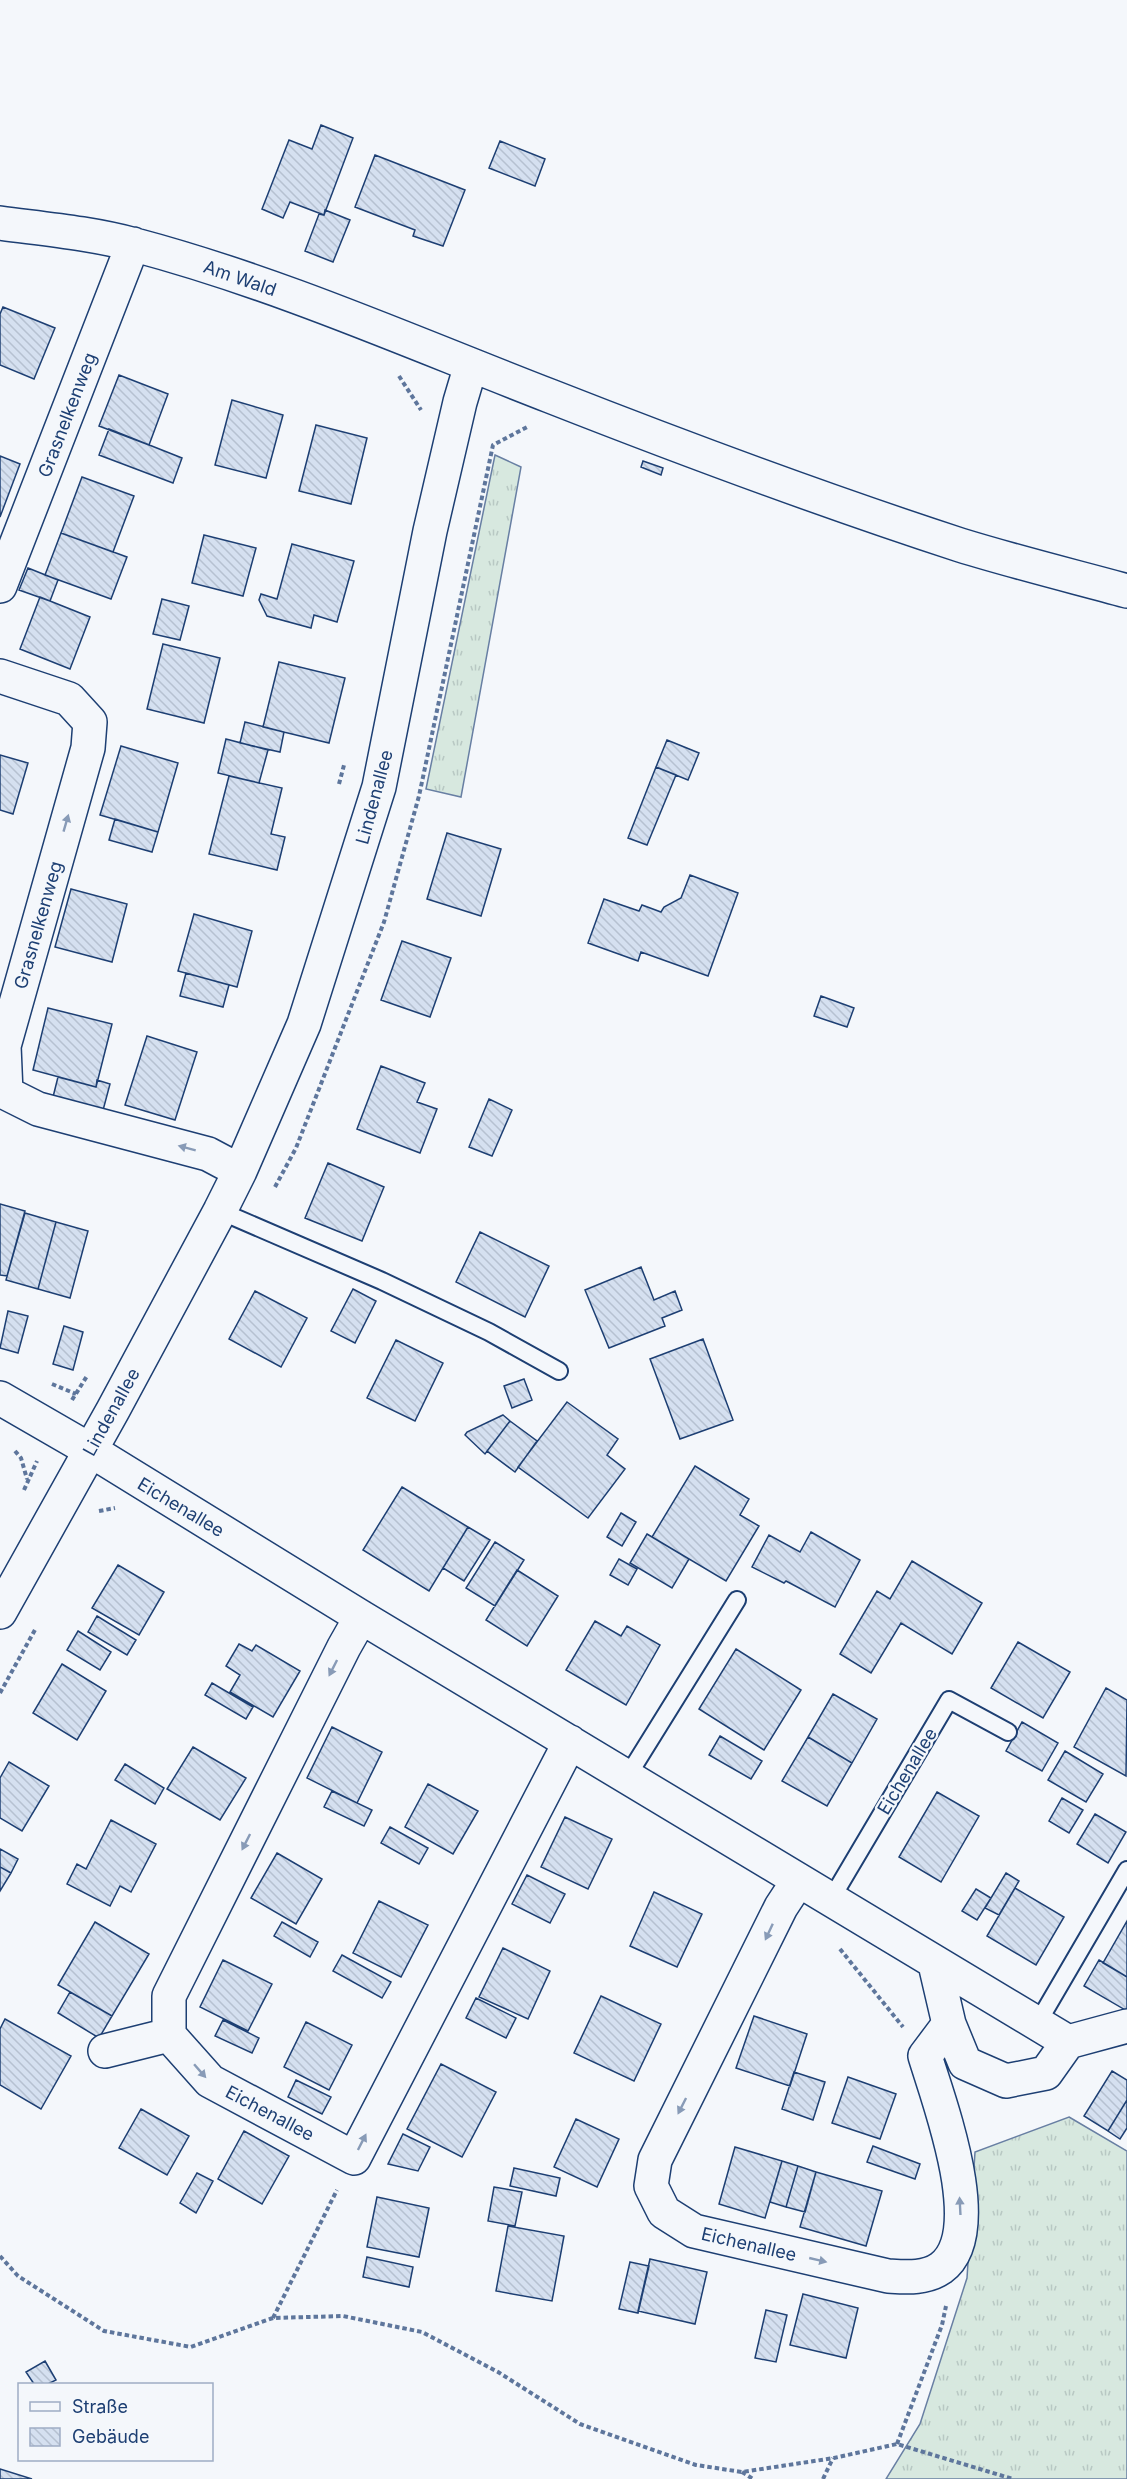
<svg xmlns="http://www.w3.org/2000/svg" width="1127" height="2479" font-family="Inter,sans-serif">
	<defs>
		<pattern id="grass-tufts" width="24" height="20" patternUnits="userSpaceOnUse" patternTransform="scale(1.5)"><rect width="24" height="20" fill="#d7e8df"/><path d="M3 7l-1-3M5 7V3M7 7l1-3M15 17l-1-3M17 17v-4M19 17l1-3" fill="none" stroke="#b8c8c3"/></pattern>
		<pattern id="building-back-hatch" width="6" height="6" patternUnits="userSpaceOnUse" patternTransform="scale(1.5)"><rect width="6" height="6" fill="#d5e0f0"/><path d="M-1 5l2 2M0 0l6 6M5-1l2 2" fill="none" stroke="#b6c1d1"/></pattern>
	</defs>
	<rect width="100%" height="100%" fill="#f4f7fb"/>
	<path fill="url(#grass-tufts)" stroke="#687fa3" stroke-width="1.5" d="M 495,455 L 521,467 L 461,797 L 426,789 Z
		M 1069,2117 L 1127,2151 L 1127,2479 L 886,2479 L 920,2424 L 967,2278 L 975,2152 Z"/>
	<path fill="url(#building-back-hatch)" stroke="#1d3f73" stroke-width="1.5" d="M 321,125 L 353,138 L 324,215 L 290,202 L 283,218 L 262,209 L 289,140 L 312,149 Z
		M 500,141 L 545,159 L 535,186 L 489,168 Z
		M 375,155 L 465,190 L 443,246 L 413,236 L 415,230 L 355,207 Z
		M 325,210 L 350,220 L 333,262 L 305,251 L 319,214 L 324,215 Z
		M 3,307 L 55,328 L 34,379 L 0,365 L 0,314 Z
		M 119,375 L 168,394 L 149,445 L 99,426 Z
		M 232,400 L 283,415 L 266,478 L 215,465 Z
		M 316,425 L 367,438 L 351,504 L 299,491 Z
		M 109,429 L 182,458 L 173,483 L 99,455 Z
		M 0,456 L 20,464 L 0,517 Z
		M 643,461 L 663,468 L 661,475 L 641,467 Z
		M 82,477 L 134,496 L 113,552 L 61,533 Z
		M 61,533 L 127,557 L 111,599 L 45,575 Z
		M 204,535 L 256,548 L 243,596 L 192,583 Z
		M 292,544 L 354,561 L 337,622 L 314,615 L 311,628 L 267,616 L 259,600 L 261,594 L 277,599 Z
		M 28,568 L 58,580 L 50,601 L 19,590 Z
		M 40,597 L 90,617 L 70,669 L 20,649 Z
		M 162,599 L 189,606 L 180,640 L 153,634 Z
		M 163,644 L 220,658 L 204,723 L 147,709 Z
		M 279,662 L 345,678 L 329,743 L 263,727 Z
		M 245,722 L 284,732 L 280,752 L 240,743 Z
		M 226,739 L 268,750 L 259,783 L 218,773 Z
		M 667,740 L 699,753 L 688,780 L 656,767 Z
		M 121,746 L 178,763 L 158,832 L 100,815 Z
		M 0,755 L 28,763 L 13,814 L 0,810 Z
		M 656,767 L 676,775 L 647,845 L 628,838 Z
		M 229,776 L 282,788 L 271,834 L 285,837 L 277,870 L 209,854 Z
		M 115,819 L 158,832 L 152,852 L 109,840 Z
		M 447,833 L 501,849 L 481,916 L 427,899 Z
		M 690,875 L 738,893 L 708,976 L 641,952 L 638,961 L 588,943 L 604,899 L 639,911 L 642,905 L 661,912 L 664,907 L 681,898 Z
		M 71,889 L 127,904 L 112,962 L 55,947 Z
		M 194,914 L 252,931 L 237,987 L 178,971 Z
		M 402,941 L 451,958 L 430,1017 L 381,1000 Z
		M 186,973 L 229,985 L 223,1007 L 180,996 Z
		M 821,996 L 854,1008 L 847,1027 L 814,1016 Z
		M 48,1008 L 112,1024 L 96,1087 L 33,1070 Z
		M 147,1036 L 197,1052 L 175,1120 L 125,1105 Z
		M 381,1066 L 425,1083 L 417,1102 L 437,1109 L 420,1153 L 357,1129 Z
		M 58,1077 L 96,1087 L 97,1080 L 110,1084 L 102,1114 L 52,1101 Z
		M 489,1099 L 512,1110 L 492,1156 L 469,1147 Z
		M 328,1163 L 384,1187 L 362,1241 L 305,1218 Z
		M 0,1204 L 25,1211 L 7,1276 L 0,1275 Z
		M 25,1213 L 56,1222 L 38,1289 L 6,1280 Z
		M 56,1222 L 88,1231 L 70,1298 L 38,1289 Z
		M 480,1232 L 549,1266 L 525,1317 L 456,1282 Z
		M 641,1267 L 654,1300 L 675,1291 L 682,1310 L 662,1318 L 665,1326 L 609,1348 L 585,1290 Z
		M 353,1289 L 376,1301 L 355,1343 L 331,1331 Z
		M 255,1291 L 307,1318 L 281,1367 L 229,1339 Z
		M 8,1311 L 28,1316 L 18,1353 L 0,1348 Z
		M 64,1326 L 83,1332 L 73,1370 L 53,1364 Z
		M 703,1339 L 733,1420 L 680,1439 L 650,1359 Z
		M 396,1340 L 443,1363 L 415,1421 L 367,1398 Z
		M 524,1379 L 532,1400 L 512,1408 L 504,1386 Z
		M 567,1402 L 618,1439 L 607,1455 L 625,1469 L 588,1518 L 518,1467 Z
		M 503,1415 L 510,1421 L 485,1454 L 465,1435 L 467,1432 Z
		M 510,1421 L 537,1441 L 515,1472 L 487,1451 Z
		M 695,1466 L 749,1499 L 740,1515 L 759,1526 L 726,1581 L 652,1537 Z
		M 402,1487 L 468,1527 L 429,1591 L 363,1550 Z
		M 621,1513 L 636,1522 L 622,1546 L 607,1537 Z
		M 468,1527 L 490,1540 L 464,1581 L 443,1568 Z
		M 811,1532 L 860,1560 L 835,1607 L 786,1581 L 784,1583 L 752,1567 L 769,1535 L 800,1552 Z
		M 647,1534 L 689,1559 L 672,1588 L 630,1563 Z
		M 495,1542 L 524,1560 L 495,1606 L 466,1588 Z
		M 619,1559 L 637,1569 L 628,1585 L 610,1575 Z
		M 912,1561 L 982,1603 L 952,1654 L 901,1623 L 871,1673 L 840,1654 L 877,1591 L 890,1599 Z
		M 118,1565 L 164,1592 L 139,1635 L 92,1608 Z
		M 517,1570 L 558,1596 L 527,1646 L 486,1620 Z
		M 97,1616 L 136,1640 L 127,1655 L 88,1632 Z
		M 595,1621 L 621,1636 L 627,1626 L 660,1645 L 626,1705 L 566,1670 Z
		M 78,1631 L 111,1652 L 100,1670 L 67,1650 Z
		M 1018,1642 L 1070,1672 L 1043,1718 L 991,1688 Z
		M 239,1644 L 252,1651 L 256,1645 L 300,1671 L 273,1717 L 230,1692 L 240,1675 L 226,1666 Z
		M 736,1649 L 801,1690 L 764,1750 L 699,1709 Z
		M 62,1664 L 106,1691 L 77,1740 L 33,1713 Z
		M 212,1683 L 253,1707 L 246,1719 L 205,1695 Z
		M 1106,1688 L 1127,1700 L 1126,1776 L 1074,1747 Z
		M 833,1694 L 877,1719 L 852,1763 L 808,1737 Z
		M 1022,1722 L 1058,1743 L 1042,1771 L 1006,1751 Z
		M 332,1727 L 382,1752 L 357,1803 L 307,1778 Z
		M 720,1736 L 762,1761 L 751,1779 L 709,1755 Z
		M 808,1737 L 852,1763 L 827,1806 L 782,1781 Z
		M 193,1747 L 246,1778 L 220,1820 L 167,1789 Z
		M 1065,1751 L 1103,1774 L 1086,1802 L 1048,1780 Z
		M 9,1762 L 49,1786 L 22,1831 L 0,1818 L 0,1778 Z
		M 125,1764 L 164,1788 L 155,1804 L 115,1780 Z
		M 428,1784 L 478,1811 L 453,1854 L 405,1827 Z
		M 332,1791 L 372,1810 L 364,1826 L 324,1807 Z
		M 937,1792 L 979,1816 L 941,1882 L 899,1857 Z
		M 1062,1798 L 1083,1810 L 1069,1833 L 1049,1821 Z
		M 1095,1814 L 1126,1832 L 1108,1863 L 1077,1844 Z
		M 565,1817 L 612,1839 L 588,1889 L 541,1867 Z
		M 111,1820 L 156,1844 L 131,1892 L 120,1886 L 110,1906 L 67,1884 L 77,1864 L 86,1869 Z
		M 390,1827 L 428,1848 L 419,1864 L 381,1843 Z
		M 0,1849 L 18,1859 L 11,1873 L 0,1867 Z
		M 277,1853 L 322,1879 L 296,1924 L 251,1898 Z
		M 0,1867 L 11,1873 L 0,1891 Z
		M 1006,1873 L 1019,1881 L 999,1915 L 985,1908 Z
		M 527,1875 L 565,1894 L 550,1923 L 512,1904 Z
		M 1015,1888 L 1064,1917 L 1036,1965 L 987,1936 Z
		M 976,1889 L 991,1898 L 977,1920 L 962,1911 Z
		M 654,1892 L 702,1914 L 677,1967 L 630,1946 Z
		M 379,1901 L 428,1925 L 401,1977 L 353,1953 Z
		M 1127,1921 L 1127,1977 L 1103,1963 Z
		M 95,1922 L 149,1954 L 112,2016 L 58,1985 Z
		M 282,1922 L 318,1942 L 310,1957 L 274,1936 Z
		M 503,1948 L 550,1971 L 528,2019 L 479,1997 Z
		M 342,1955 L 391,1982 L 382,1998 L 333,1971 Z
		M 223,1960 L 272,1984 L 248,2031 L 200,2007 Z
		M 1099,1960 L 1127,1977 L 1127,2011 L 1084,1986 Z
		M 70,1992 L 112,2016 L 99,2038 L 58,2013 Z
		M 601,1996 L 661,2024 L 634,2081 L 574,2053 Z
		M 476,1998 L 516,2018 L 506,2038 L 466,2018 Z
		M 754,2016 L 807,2034 L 790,2086 L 736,2068 Z
		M 5,2019 L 71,2056 L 41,2109 L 0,2085 L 0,2029 Z
		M 223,2020 L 259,2038 L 252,2053 L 215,2036 Z
		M 306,2022 L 352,2045 L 329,2090 L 284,2067 Z
		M 441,2064 L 496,2092 L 462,2157 L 407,2129 Z
		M 1112,2071 L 1127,2080 L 1127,2100 L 1108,2131 L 1084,2116 Z
		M 794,2072 L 825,2082 L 813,2120 L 782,2109 Z
		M 848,2077 L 896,2094 L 880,2139 L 832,2123 Z
		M 296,2080 L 331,2097 L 322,2114 L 288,2097 Z
		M 1127,2100 L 1127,2128 L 1120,2139 L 1108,2131 Z
		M 141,2109 L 189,2136 L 167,2175 L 119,2148 Z
		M 576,2119 L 619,2139 L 597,2187 L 554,2167 Z
		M 244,2131 L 289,2156 L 262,2204 L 218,2179 Z
		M 403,2134 L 430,2147 L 418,2171 L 388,2164 Z
		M 873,2146 L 920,2164 L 915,2179 L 867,2162 Z
		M 735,2147 L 782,2161 L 765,2218 L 719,2204 Z
		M 782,2161 L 798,2166 L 786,2207 L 770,2202 Z
		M 798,2166 L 816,2172 L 805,2212 L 786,2207 Z
		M 514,2168 L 560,2178 L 556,2196 L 510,2186 Z
		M 816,2172 L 882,2191 L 866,2246 L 800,2227 Z
		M 197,2173 L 213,2181 L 196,2213 L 180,2203 Z
		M 494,2187 L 522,2192 L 515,2226 L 488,2221 Z
		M 377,2197 L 429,2208 L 419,2257 L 367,2247 Z
		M 508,2226 L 564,2236 L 552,2301 L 496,2291 Z
		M 367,2257 L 413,2267 L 409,2287 L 363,2277 Z
		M 650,2259 L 707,2272 L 695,2324 L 638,2311 Z
		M 630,2262 L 649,2266 L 638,2313 L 619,2309 Z
		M 803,2294 L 858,2308 L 846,2358 L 790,2345 Z
		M 766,2310 L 787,2315 L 776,2362 L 755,2358 Z
		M 45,2361 L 56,2380 L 48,2384 L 34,2384 L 26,2372 Z
		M 0,2469 L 32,2479 L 0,2479 Z"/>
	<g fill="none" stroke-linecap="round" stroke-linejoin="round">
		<g stroke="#1d3f73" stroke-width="20">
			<path id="service" d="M 220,1211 L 382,1281 L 489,1332 L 559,1371
				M 627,1777 L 737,1600
				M 830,1901 L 949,1700 L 1008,1732
				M 1037,2024 L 1127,1870"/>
		</g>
		<g stroke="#1d3f73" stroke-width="36">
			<path id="minor" d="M 0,223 C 45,229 91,233 135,245 C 278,283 413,343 550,396 C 685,449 822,500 960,545 C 1015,562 1072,576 1127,591
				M 0,586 L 133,244
				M 0,676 L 69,699 L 90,722 L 88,748 L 4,1046 L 6,1093 L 38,1109 L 208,1154 L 240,1171
				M 0,1398 L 90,1450 L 361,1617 L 1068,2042 L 1127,2026
				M 0,1612 L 113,1410 L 220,1211 L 240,1171 L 304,1024 L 379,787 L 430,531 L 460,402 L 471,365
				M 361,1617 L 344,1647 L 169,1996 L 169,2035 L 210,2081 L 354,2158 L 570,1742
				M 798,1881 L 781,1907 L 655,2160 L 651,2186 L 664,2212 L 694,2231 L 888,2276 C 906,2277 925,2279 941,2268 C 989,2233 939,2102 925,2056 L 949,2024
				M 935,1964 L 949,2024 L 965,2063 L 1006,2081 L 1046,2073 L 1068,2042
				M 105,2051 L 169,2035"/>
		</g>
		<path stroke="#5e769c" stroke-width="4" stroke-dasharray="4.5 3" stroke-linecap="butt" d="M 399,376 L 421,410
			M 339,784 L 344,765
			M 275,1187 L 296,1148 L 384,922 L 419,796 L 493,445 L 529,426
			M 52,1384 L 76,1394
			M 72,1400 L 87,1376
			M 15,1451 L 21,1458 L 27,1479
			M 24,1490 L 37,1461
			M 99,1511 L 115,1508
			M 0,1693 L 36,1628
			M 840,1949 L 903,2027
			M 0,2256 L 18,2276 L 104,2331 L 191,2347 L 273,2318 L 343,2316 L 422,2332 L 498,2372 L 580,2424 L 696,2465 L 742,2472 L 834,2458 L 897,2444 L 1013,2479
			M 273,2318 L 337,2190
			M 897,2444 L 942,2325 L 946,2306
			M 742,2472 L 753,2479
			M 823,2479 L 833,2458"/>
		<use href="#service" stroke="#f4f7fb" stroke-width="16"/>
		<use href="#minor" stroke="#f4f7fb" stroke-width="33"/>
	</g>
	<defs><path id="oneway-solid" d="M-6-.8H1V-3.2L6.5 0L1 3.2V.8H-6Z" transform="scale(1.5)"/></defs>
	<g fill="#889bb7">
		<use href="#oneway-solid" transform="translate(66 823) rotate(-74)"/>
		<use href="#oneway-solid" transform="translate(187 1148) rotate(-165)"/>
		<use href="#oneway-solid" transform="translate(333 1668) rotate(117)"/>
		<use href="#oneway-solid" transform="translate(246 1842) rotate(117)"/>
		<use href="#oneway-solid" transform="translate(769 1932) rotate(115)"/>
		<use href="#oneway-solid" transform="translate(200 2071) rotate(49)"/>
		<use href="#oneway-solid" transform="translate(682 2106) rotate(117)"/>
		<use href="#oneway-solid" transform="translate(362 2142) rotate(-63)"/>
		<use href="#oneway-solid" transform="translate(960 2206) rotate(-93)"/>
		<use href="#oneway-solid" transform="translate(818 2260) rotate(13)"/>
	</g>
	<g text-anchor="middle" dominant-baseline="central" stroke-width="4.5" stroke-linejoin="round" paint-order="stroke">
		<g font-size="18" fill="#1d3f73" stroke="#f4f7fb">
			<text transform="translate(240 278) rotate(19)">Am Wald</text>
			<text transform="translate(67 415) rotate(-69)">Grasnelkenweg</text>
			<text transform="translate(374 797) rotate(-75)">Lindenallee</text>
			<text transform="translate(38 925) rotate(-74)">Grasnelkenweg</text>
			<text transform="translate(111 1412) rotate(-61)">Lindenallee</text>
			<text transform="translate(181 1507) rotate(31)">Eichenallee</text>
			<text transform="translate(907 1771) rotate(-59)">Eichenallee</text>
			<text transform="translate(270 2113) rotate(28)">Eichenallee</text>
			<text transform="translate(749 2244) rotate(13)">Eichenallee</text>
		</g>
	</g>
	<rect x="18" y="2383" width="195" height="78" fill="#f4f7fb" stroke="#9eadc5" stroke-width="1.5"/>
	<rect x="30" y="2402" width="30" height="9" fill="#f4f7fb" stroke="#9eadc5" stroke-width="1.5"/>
	<text x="72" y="2413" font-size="18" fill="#1d3f73">Straße</text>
	<rect x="30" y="2428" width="30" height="18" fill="url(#building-back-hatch)" stroke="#9eadc5" stroke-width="1.5"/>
	<text x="72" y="2443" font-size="18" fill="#1d3f73">Gebäude</text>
</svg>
